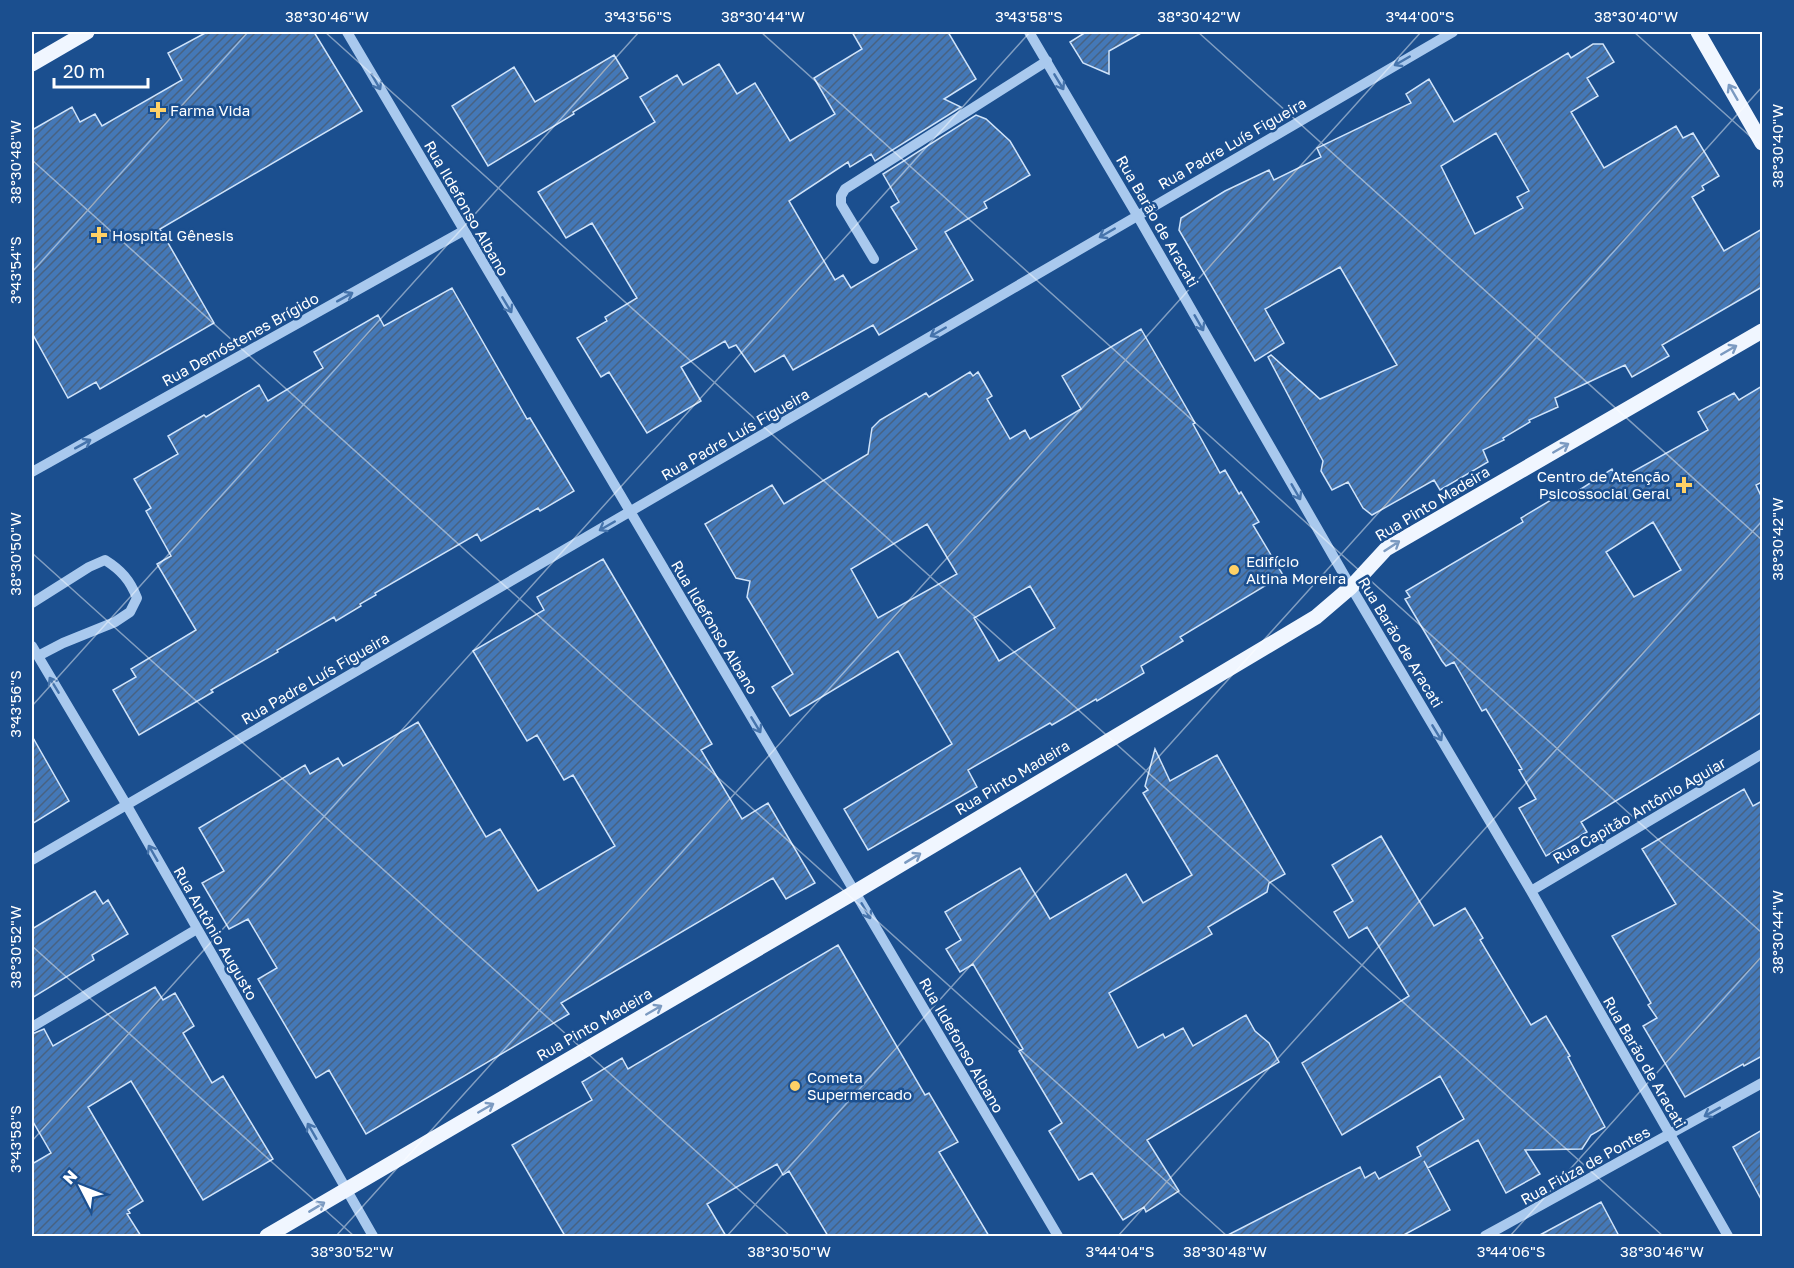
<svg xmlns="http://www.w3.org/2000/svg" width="1794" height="1268" font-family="'Golos Text',sans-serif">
	<defs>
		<pattern id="building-hatch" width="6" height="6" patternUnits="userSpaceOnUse" patternTransform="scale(1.5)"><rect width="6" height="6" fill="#4478b7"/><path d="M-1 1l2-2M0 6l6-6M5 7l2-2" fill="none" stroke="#486282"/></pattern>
	</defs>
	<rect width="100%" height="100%" fill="#1b4f8f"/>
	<path fill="url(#building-hatch)" stroke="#cfe3fa" stroke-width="1.5" fill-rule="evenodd" d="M 207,32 L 314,32 L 362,111 L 160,229 L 214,323 L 100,389 L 96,382 L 68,398 L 32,333 L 32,130 L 72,107 L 80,122 L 95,114 L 102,126 L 182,80 L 168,53 Z
		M 852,32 L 948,32 L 976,79 L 944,99 L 961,107 L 875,161 L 871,154 L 850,167 L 848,162 L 789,201 L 835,280 L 843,275 L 851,288 L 917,249 L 891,207 L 899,202 L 883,174 L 976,115 L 986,119 L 1010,141 L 1030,175 L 984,202 L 987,208 L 945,232 L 973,280 L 879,335 L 873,325 L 793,370 L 784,355 L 755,372 L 736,345 L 729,348 L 725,341 L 681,367 L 701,401 L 647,433 L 609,372 L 601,377 L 577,338 L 607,321 L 605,317 L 637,298 L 592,223 L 566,238 L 538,192 L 655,122 L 640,97 L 677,75 L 683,85 L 719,64 L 737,94 L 755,83 L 790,141 L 835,114 L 814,78 L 862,49 Z
		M 1086,32 L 1143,32 L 1109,51 L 1109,74 L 1083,63 L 1070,42 Z
		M 1593,44 L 1603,44 L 1614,62 L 1587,78 L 1598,96 L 1571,112 L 1604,168 L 1676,126 L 1683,138 L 1693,133 L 1719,176 L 1702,186 L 1704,190 L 1692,197 L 1724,251 L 1762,229 L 1762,287 L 1662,345 L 1669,356 L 1632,377 L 1625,365 L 1555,398 L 1558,407 L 1529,420 L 1530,422 L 1503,438 L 1504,440 L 1483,450 L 1488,462 L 1440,490 L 1434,480 L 1372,515 L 1363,508 L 1348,482 L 1332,490 L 1321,471 L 1323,461 L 1268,357 L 1271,355 L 1320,399 L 1397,365 L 1340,267 L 1265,309 L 1284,343 L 1255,361 L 1179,230 L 1181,218 L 1225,191 L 1269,170 L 1274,180 L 1321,157 L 1317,148 L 1411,103 L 1406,94 L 1429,79 L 1454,122 L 1568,53 L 1571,58 ZM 1496,133 L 1529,191 L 1517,197 L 1523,208 L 1475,234 L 1441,166 Z
		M 614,55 L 628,78 L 573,112 L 574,114 L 488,166 L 452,106 L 514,67 L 535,102 Z
		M 452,288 L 527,419 L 530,418 L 574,491 L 540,511 L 538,508 L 481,541 L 477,534 L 375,593 L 376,595 L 360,604 L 361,606 L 336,621 L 334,617 L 277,650 L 278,652 L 211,690 L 213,692 L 139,735 L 113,690 L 136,677 L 131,669 L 196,630 L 157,564 L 171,556 L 146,511 L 151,508 L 134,479 L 178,454 L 168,436 L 204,415 L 206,417 L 259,385 L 268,401 L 323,368 L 314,352 L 378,315 L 384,326 Z
		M 1141,329 L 1195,423 L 1193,424 L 1220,473 L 1225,470 L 1239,494 L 1241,492 L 1259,522 L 1253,525 L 1283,575 L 1180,637 L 1183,641 L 1141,666 L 1144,673 L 1097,701 L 1096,699 L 1052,725 L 1050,723 L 968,770 L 977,787 L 868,850 L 844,809 L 952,744 L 898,651 L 790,716 L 772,687 L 793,674 L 747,597 L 750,581 L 736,578 L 705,524 L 772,485 L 784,504 L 868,454 L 872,428 L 880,420 L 926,393 L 929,397 L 970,372 L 973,376 L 978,372 L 992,396 L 987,399 L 1010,439 L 1025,430 L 1030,439 L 1081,409 L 1062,376 ZM 927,524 L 957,574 L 878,618 L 851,569 ZM 1030,586 L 1055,628 L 999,661 L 974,618 Z
		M 1762,386 L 1762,482 L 1756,485 L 1762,498 L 1762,712 L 1581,822 L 1587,832 L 1546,856 L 1519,808 L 1536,799 L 1519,770 L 1522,769 L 1486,709 L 1482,711 L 1454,662 L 1446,666 L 1442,661 L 1405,599 L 1410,597 L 1406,591 L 1523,522 L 1521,518 L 1566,491 L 1570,496 L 1612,469 L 1618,480 L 1708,430 L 1698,412 L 1734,393 L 1739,400 ZM 1653,522 L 1681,570 L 1634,597 L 1606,552 Z
		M 603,559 L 712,744 L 701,750 L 742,819 L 768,803 L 815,883 L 786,899 L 773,878 L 561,1003 L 569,1014 L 366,1134 L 329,1070 L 316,1078 L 258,979 L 277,968 L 248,919 L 229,929 L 202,883 L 224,871 L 199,828 L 305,765 L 310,774 L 338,758 L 343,766 L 418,722 L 486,837 L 500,829 L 538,891 L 615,846 L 573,775 L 564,780 L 537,735 L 527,741 L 473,651 L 544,610 L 537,597 Z
		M 32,736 L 69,801 L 32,824 Z
		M 1155,749 L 1170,781 L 1217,755 L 1285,874 L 1269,883 L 1267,892 L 1208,927 L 1212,934 L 1109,993 L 1138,1048 L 1163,1034 L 1165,1038 L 1183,1028 L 1193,1046 L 1246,1015 L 1255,1031 L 1269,1043 L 1279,1062 L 1147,1140 L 1179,1191 L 1146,1212 L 1144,1207 L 1123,1220 L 1092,1173 L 1079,1180 L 1049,1131 L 1062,1123 L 1019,1051 L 1023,1049 L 973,964 L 960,972 L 946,949 L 961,940 L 945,912 L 1020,868 L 1050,919 L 1126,874 L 1143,903 L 1192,875 L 1143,793 L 1148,790 L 1145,786 Z
		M 1744,789 L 1753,806 L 1762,801 L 1762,1056 L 1744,1066 L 1743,1064 L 1685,1097 L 1643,1026 L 1657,1018 L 1648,1005 L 1651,1003 L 1612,936 L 1676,904 L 1642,849 Z
		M 1381,836 L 1434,926 L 1465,908 L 1483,938 L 1480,940 L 1531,1025 L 1546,1016 L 1570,1056 L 1568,1057 L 1605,1127 L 1591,1135 L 1582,1149 L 1525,1150 L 1540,1174 L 1506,1193 L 1478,1140 L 1428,1168 L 1424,1161 L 1450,1210 L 1402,1236 L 1226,1236 L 1360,1167 L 1365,1178 L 1375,1172 L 1379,1179 L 1421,1156 L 1417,1147 L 1464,1119 L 1440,1076 L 1342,1135 L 1302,1063 L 1409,996 L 1367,927 L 1349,938 L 1334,912 L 1353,901 L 1332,865 Z
		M 95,891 L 103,904 L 108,900 L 128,934 L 92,955 L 94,960 L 32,998 L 32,929 Z
		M 838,945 L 925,1095 L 929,1093 L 958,1142 L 939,1152 L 989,1236 L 828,1236 L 789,1171 L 783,1175 L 777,1164 L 707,1204 L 726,1236 L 565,1236 L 512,1145 L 592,1100 L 582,1082 L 622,1058 L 628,1069 Z
		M 155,987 L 163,1000 L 175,993 L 194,1026 L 183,1033 L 212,1083 L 223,1076 L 273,1159 L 203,1200 L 131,1081 L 88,1107 L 143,1201 L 128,1210 L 130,1213 L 127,1214 L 141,1236 L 32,1236 L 32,1164 L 51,1153 L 32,1120 L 32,1034 L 44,1029 L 53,1046 Z
		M 1762,1130 L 1762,1201 L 1733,1147 Z
		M 1601,1202 L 1619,1236 L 1538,1236 Z"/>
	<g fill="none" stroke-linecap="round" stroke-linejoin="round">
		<path stroke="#a9c9ee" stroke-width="10" d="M 347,32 L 1058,1236
			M 1029,32 L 1137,215 L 1351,587 L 1531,891 L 1728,1236
			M 874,259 L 841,204 L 841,196 L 845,189 L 1047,61
			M 32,472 L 463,231
			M 32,603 L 89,567 L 105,560 C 121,570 130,580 137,598 L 130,612 L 115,622 L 63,643 L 38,656
			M 32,646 L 126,804 L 373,1236
			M 32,860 L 1453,32
			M 1531,891 L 1762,754
			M 32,1027 L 197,929
			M 1485,1236 L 1762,1083"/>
		<path stroke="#f0f6ff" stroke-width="15" d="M 1698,32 L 1762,143
			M 32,64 L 87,32
			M 267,1236 L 855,892 L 1316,617 L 1351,587 L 1386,549 L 1762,331"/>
	</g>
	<defs><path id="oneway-shaft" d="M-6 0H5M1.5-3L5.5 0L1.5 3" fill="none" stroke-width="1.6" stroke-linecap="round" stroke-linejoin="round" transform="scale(1.5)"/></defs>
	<g stroke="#4674ac">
		<use href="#oneway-shaft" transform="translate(1402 61) rotate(150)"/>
		<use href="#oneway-shaft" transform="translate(376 82) rotate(60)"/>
		<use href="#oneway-shaft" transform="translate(1059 82) rotate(59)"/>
		<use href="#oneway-shaft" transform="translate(1107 233) rotate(150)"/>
		<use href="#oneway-shaft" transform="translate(345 297) rotate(-29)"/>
		<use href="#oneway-shaft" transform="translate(507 305) rotate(59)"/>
		<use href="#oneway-shaft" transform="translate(1199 323) rotate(60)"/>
		<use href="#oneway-shaft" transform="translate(938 332) rotate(150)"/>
		<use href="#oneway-shaft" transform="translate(83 444) rotate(-29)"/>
		<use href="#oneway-shaft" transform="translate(1296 492) rotate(60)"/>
		<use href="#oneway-shaft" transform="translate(607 526) rotate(150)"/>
		<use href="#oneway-shaft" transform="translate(54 685) rotate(-121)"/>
		<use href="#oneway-shaft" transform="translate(756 725) rotate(59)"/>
		<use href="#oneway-shaft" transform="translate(1437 733) rotate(59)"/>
		<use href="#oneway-shaft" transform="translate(153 853) rotate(-120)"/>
		<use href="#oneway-shaft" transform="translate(866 911) rotate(60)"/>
		<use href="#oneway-shaft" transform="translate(1712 1112) rotate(151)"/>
		<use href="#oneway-shaft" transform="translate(312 1131) rotate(-120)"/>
	</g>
	<g stroke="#7b9ac1">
		<use href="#oneway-shaft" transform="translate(1733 92) rotate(-120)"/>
		<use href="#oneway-shaft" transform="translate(1729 350) rotate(-30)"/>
		<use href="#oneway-shaft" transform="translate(1561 448) rotate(-30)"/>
		<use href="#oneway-shaft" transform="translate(1392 546) rotate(-33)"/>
		<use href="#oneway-shaft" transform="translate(913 858) rotate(-31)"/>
		<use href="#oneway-shaft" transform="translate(654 1010) rotate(-30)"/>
		<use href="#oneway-shaft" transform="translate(486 1108) rotate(-30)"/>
		<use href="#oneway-shaft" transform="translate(317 1207) rotate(-31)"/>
	</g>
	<path fill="none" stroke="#fff" stroke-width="1.5" stroke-opacity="0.45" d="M 325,32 L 1663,1236M 761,32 L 1762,933M 1198,32 L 1762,540M 1634,32 L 1762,147M 32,160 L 1227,1236M 32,272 L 248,32M 32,553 L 790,1236M 32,706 L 639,32M 32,946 L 354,1236M 32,1141 L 1030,32M 336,1236 L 1421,32M 727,1236 L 1762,87M 1118,1236 L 1762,521M 1510,1236 L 1762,956"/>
	<g fill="#ffd166" stroke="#1b4f8f" stroke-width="2">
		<path d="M155 101h6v6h6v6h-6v6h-6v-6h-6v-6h6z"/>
		<path d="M96 226h6v6h6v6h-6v6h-6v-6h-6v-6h6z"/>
		<path d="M1681 476h6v6h6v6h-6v6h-6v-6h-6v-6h6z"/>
		<circle cx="1234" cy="570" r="6"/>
		<circle cx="795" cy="1086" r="6"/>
	</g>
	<g text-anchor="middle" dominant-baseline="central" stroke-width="5" stroke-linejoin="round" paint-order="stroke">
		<g font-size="15" fill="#fff" stroke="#1b4f8f" text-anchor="start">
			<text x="170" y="110">Farma Vida</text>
			<text x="112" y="235">Hospital Gênesis</text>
			<text x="1670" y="476" text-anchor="end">Centro de Atenção<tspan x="1670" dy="17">Psicossocial Geral</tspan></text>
			<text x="1246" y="561">Edifício<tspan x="1246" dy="17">Altina Moreira</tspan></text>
			<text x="807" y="1077">Cometa<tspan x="807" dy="17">Supermercado</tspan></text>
		</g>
		<g font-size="15" fill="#fff" stroke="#1b4f8f">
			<text transform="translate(1232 143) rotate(-30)">Rua Padre Luís Figueira</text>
			<text transform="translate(467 208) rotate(60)">Rua Ildefonso Albano</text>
			<text transform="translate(1158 221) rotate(60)">Rua Barão de Aracati</text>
			<text transform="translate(240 339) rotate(-29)">Rua Demóstenes Brígido</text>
			<text transform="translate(735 434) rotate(-30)">Rua Padre Luís Figueira</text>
			<text transform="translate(1432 503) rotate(-31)">Rua Pinto Madeira</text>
			<text transform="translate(715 627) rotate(59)">Rua Ildefonso Albano</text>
			<text transform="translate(1401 642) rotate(59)">Rua Barão de Aracati</text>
			<text transform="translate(315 678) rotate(-30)">Rua Padre Luís Figueira</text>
			<text transform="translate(1012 777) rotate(-31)">Rua Pinto Madeira</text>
			<text transform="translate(1639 810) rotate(-30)">Rua Capitão Antônio Aguiar</text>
			<text transform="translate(216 933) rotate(60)">Rua Antônio Augusto</text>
			<text transform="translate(594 1024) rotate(-30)">Rua Pinto Madeira</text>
			<text transform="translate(962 1045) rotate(60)">Rua Ildefonso Albano</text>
			<text transform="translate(1645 1062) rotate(60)">Rua Barão de Aracati</text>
			<text transform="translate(1585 1165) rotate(-29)">Rua Fiúza de Pontes</text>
		</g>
	</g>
	<rect width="1794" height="1268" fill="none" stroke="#1b4f8f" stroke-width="66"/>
	<g transform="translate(81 1187) rotate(312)" stroke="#1b4f8f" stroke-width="4.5" paint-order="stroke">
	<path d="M0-4.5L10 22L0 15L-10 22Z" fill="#ffffff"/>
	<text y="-9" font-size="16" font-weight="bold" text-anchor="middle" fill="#ffffff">N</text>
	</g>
	<path d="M54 78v9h94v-9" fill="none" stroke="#ffffff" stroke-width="3"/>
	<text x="63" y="78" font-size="18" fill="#ffffff" stroke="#1b4f8f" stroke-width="4.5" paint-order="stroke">20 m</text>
	<rect x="33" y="33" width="1728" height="1202" fill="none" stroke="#fff" stroke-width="2"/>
	<g font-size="15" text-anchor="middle" fill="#fff">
		<text x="327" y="22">38°30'46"W</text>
		<text x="638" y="22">3°43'56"S</text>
		<text x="763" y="22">38°30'44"W</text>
		<text x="1029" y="22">3°43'58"S</text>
		<text x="1199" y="22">38°30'42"W</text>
		<text x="1420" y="22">3°44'00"S</text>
		<text x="1636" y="22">38°30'40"W</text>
		<text transform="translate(1778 146) rotate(-90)" y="5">38°30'40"W</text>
		<text transform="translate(16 162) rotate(-90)" y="5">38°30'48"W</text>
		<text transform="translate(16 270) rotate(-90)" y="5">3°43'54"S</text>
		<text transform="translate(1778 539) rotate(-90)" y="5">38°30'42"W</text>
		<text transform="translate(16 554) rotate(-90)" y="5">38°30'50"W</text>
		<text transform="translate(16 704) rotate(-90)" y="5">3°43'56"S</text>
		<text transform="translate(1778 932) rotate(-90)" y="5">38°30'44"W</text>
		<text transform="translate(16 947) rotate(-90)" y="5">38°30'52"W</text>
		<text transform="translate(16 1139) rotate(-90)" y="5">3°43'58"S</text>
		<text x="352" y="1257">38°30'52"W</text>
		<text x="789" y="1257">38°30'50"W</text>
		<text x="1120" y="1257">3°44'04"S</text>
		<text x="1225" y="1257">38°30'48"W</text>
		<text x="1511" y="1257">3°44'06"S</text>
		<text x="1662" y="1257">38°30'46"W</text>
	</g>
</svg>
